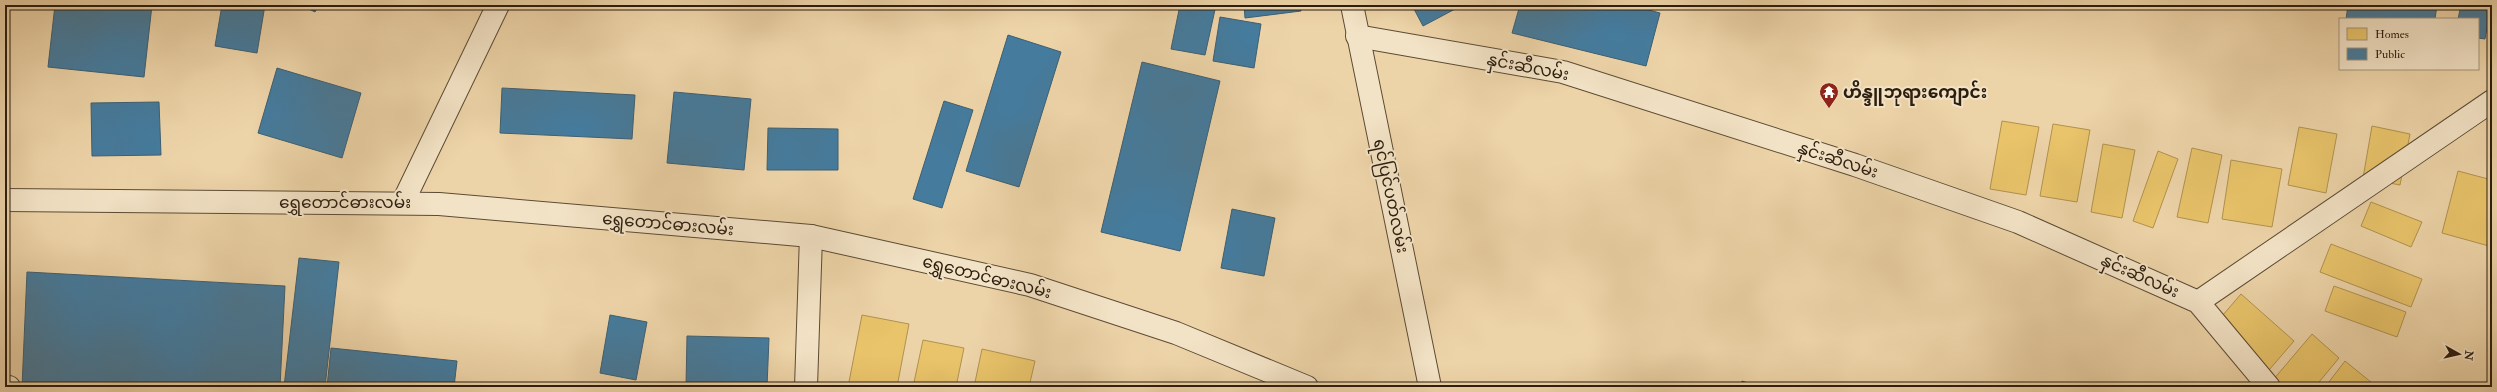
<svg xmlns="http://www.w3.org/2000/svg" width="2497" height="392" font-family="'IM FELL Double Pica','Noto Sans Myanmar',serif">
	<rect width="100%" height="100%" fill="#edd4a8"/>
	<filter id="stains"><feTurbulence type="fractalNoise" baseFrequency=".005" numOctaves="4"/><feColorMatrix values="0 0 0 0 .2 0 0 0 0 .09 0 0 0 0 .02 0 0 0 .5 -.17"/></filter>
	<radialGradient id="worn" r=".72"><stop offset=".6" stop-color="#630" stop-opacity="0"/><stop offset="1" stop-color="#630" stop-opacity=".3"/></radialGradient>
	<path fill="#e9c46a" stroke="#b0924f" d="M 2002,121 L 2039,127 L 2026,195 L 1990,189 Z
		M 2053,124 L 2090,130 L 2077,202 L 2040,196 Z
		M 2372,126 L 2410,134 L 2400,185 L 2363,178 Z
		M 2299,127 L 2337,134 L 2326,193 L 2288,185 Z
		M 2103,144 L 2135,150 L 2122,218 L 2091,212 Z
		M 2192,148 L 2222,155 L 2208,223 L 2177,217 Z
		M 2158,151 L 2178,159 L 2153,228 L 2133,221 Z
		M 2231,160 L 2282,169 L 2272,227 L 2222,219 Z
		M 2458,171 L 2492,180 L 2492,234 L 2489,246 L 2442,233 Z
		M 2371,202 L 2422,222 L 2411,247 L 2361,226 Z
		M 2331,244 L 2422,279 L 2411,307 L 2320,272 Z
		M 2334,286 L 2406,312 L 2397,337 L 2325,311 Z
		M 2241,294 L 2294,341 L 2263,377 L 2210,330 Z
		M 862,315 L 909,324 L 897,387 L 848,387 Z
		M 2312,334 L 2339,358 L 2315,387 L 2267,387 Z
		M 923,340 L 964,348 L 956,387 L 913,387 Z
		M 982,349 L 1035,361 L 1029,387 L 974,387 Z
		M 2345,361 L 2377,387 L 2325,387 Z"/>
	<path fill="#457b9d" stroke="#3d5f72" d="M 55,5 L 152,5 L 144,77 L 48,67 Z
		M 222,5 L 265,5 L 257,53 L 215,46 Z
		M 301,5 L 318,5 L 315,12 Z
		M 1180,5 L 1216,5 L 1205,55 L 1171,49 Z
		M 1244,5 L 1301,5 L 1301,11 L 1245,18 Z
		M 1421,5 L 1455,5 L 1457,8 L 1423,26 L 1414,9 Z
		M 1520,5 L 1630,5 L 1660,13 L 1646,66 L 1512,33 Z
		M 2348,5 L 2437,5 L 2435,19 L 2346,19 Z
		M 2461,5 L 2491,5 L 2485,39 L 2478,38 L 2478,19 L 2458,19 Z
		M 1220,17 L 1261,24 L 1254,68 L 1213,61 Z
		M 1008,35 L 1061,52 L 1019,187 L 966,171 Z
		M 1142,62 L 1220,81 L 1180,251 L 1101,232 Z
		M 277,68 L 361,93 L 342,158 L 258,133 Z
		M 502,88 L 635,95 L 632,139 L 500,133 Z
		M 674,92 L 751,99 L 744,170 L 667,163 Z
		M 944,101 L 973,110 L 942,208 L 913,199 Z
		M 159,102 L 161,155 L 92,156 L 91,103 Z
		M 768,128 L 838,129 L 838,170 L 767,170 Z
		M 1232,209 L 1275,218 L 1264,276 L 1221,268 Z
		M 299,258 L 339,262 L 325,387 L 284,387 Z
		M 27,272 L 285,286 L 280,387 L 22,387 Z
		M 5,299 L 9,299 L 5,355 Z
		M 610,315 L 647,322 L 636,380 L 600,373 Z
		M 687,336 L 769,338 L 767,387 L 686,386 Z
		M 331,348 L 457,361 L 454,387 L 327,387 Z
		M 1742,381 L 1760,387 L 1740,387 Z"/>
	<g fill="none" stroke-linecap="round" stroke-linejoin="round">
		<g stroke="#5c4b35" stroke-width="24">
			<path id="service" d="M 403,202 L 498,5
				M 5,387 L 9,387
				M 806,387 L 811,236"/>
		</g>
		<g stroke="#5c4b35" stroke-width="24">
			<path id="minor" d="M 1357,36 L 1563,72 L 1855,165 L 2018,222 L 2198,302 L 2269,387
				M 2198,302 L 2492,101"/>
		</g>
		<g stroke="#5c4b35" stroke-width="24">
			<path id="tertiary" d="M 1352,5 L 1430,387
				M 5,200 L 439,204 L 811,236 L 1030,285 L 1176,333 L 1307,387"/>
		</g>
		<use href="#service" stroke="#f3e3c6" stroke-width="22"/>
		<use href="#minor" stroke="#f3e3c6" stroke-width="22"/>
		<use href="#tertiary" stroke="#f3e3c6" stroke-width="22"/>
	</g>
	<defs>
		<g id="temple-pin" transform="scale(1)"><path d="M0 17L-7.5 6A9.5 9.5 0 1 1 7.5 6Z" fill="#8f2418" stroke="#f3e3c6"/><path d="M0-6L5-2H3V0L6.5 2.5H4V6H1.5V3h-3V6H-4V2.5H-6.5L-3 0V-2H-5Z" fill="#fff"/></g>
	</defs>
	<g fill-rule="evenodd">
		<use href="#temple-pin" x="1829" y="92"/>
	</g>
	<g text-anchor="middle" dominant-baseline="central" stroke-width="4" stroke-linejoin="round" paint-order="stroke">
		<g font-size="17" fill="#2b1d0f" stroke="#f3e3c6">
			<text transform="translate(1528 67) rotate(11)">နှင်းဆီလမ်း</text>
			<text transform="translate(1838 160) rotate(18)">နှင်းဆီလမ်း</text>
			<text transform="translate(1391 196) rotate(78)">ရင်ပြင်ပတ်လမ်း</text>
			<text x="345" y="202">ရွှေတောင်ဓားလမ်း</text>
			<text transform="translate(668 224) rotate(5)">ရွှေတောင်ဓားလမ်း</text>
			<text transform="translate(2140 276) rotate(24)">နှင်းဆီလမ်း</text>
			<text transform="translate(987 277) rotate(14)">ရွှေတောင်ဓားလမ်း</text>
		</g>
		<g font-size="17" font-weight="bold" fill="#2b1d0f" stroke="#f3e3c6" text-anchor="start">
			<text x="1843" y="92">ဟိန္ဒူဘုရားကျောင်း</text>
		</g>
	</g>
	<rect width="2497" height="392" fill="none" stroke="#edd4a8" stroke-width="20"/>
	<rect x="6" y="6" width="2485" height="380" fill="none" stroke="#2b1d0f" stroke-width="2"/>
	<rect x="10" y="10" width="2477" height="372" fill="none" stroke="#2b1d0f"/>
	<rect x="2339" y="18" width="140" height="52" fill="#f3e3c6" stroke="#a3947d"/>
	<rect x="2347" y="28" width="20" height="12" fill="#e9c46a" stroke="#a3947d"/>
	<text x="2375" y="38" font-size="12" fill="#2b1d0f">Homes</text>
	<rect x="2347" y="48" width="20" height="12" fill="#457b9d" stroke="#a3947d"/>
	<text x="2375" y="58" font-size="12" fill="#2b1d0f">Public</text>
	<g transform="translate(2459 354) rotate(98)" stroke="#f3e3c6" stroke-width="3" paint-order="stroke">
	<path d="M0-3L7 15L0 10L-7 15Z" fill="#2b1d0f"/>
	<text y="-6" font-size="11" font-weight="bold" text-anchor="middle" fill="#2b1d0f">N</text>
	</g>
	<rect width="100%" height="100%" filter="url(#stains)"/>
	<rect width="100%" height="100%" fill="url(#worn)"/>
</svg>
